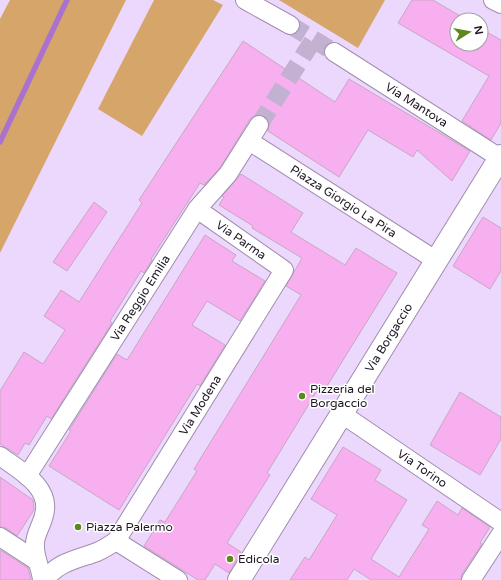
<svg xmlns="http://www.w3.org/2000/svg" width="501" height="580" font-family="'Varela Round',sans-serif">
	<rect width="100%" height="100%" fill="#edd8fd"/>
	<path fill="#d6a56a" d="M 10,0 L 126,0 L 0,253 L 0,19 Z
		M 154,0 L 213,0 L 223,5 L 142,136 L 98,109 Z
		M 279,0 L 385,0 L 358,48 Z"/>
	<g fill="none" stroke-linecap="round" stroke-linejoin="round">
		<path stroke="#aa72cf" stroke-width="5.5" d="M 0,142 L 67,0"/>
	</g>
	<path fill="#f7afef" stroke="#c7a7c3" d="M 412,0 L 433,0 L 467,20 L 457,20 L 457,44 L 481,44 L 481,29 L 501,40 L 501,123 L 491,140 L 462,121 L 489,76 L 398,23 Z
		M 243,41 L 335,102 L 349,79 L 470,151 L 452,181 L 417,150 L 413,157 L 368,130 L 339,177 L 268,131 L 269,125 L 268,120 L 265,116 L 259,115 L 254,116 L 250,119 L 220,168 L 204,185 L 200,183 L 151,259 L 152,260 L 144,273 L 141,271 L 110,321 L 112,323 L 51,419 L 47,416 L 29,445 L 25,443 L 18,455 L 0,444 L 0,391 L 24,352 L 43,364 L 65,330 L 44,316 L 61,290 L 79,302 L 142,203 L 139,200 Z
		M 241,174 L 303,213 L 291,232 L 345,265 L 356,248 L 397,273 L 322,394 L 317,391 L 267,473 L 270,475 L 227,543 L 241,552 L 229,573 L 215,564 L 205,580 L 198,580 L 144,546 L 160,520 L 165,522 L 197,471 L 194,469 L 301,295 L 286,286 L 302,258 L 252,228 L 253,226 L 219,205 L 224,197 L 222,196 Z
		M 94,202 L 107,212 L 67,271 L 53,262 Z
		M 483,217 L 501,228 L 501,271 L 490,289 L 453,266 Z
		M 205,235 L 236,255 L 232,261 L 265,281 L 240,321 L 207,301 L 192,325 L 225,345 L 200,386 L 197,384 L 119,510 L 49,466 L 71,431 L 69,430 L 117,354 L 127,360 Z
		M 460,392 L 501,417 L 501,439 L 480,475 L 430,445 Z
		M 343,447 L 381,470 L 375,480 L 407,500 L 371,559 L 399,577 L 429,529 L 422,525 L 437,501 L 458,515 L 462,508 L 490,527 L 480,543 L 482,544 L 462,574 L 461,580 L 371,580 L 354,569 L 347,580 L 290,580 L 305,557 L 309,560 L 337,515 L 311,499 Z
		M 0,477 L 33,500 L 34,510 L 17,536 L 6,528 L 0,527 Z
		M 0,550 L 28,568 L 31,580 L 0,580 Z"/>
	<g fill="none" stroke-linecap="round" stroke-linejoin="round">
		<path stroke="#c3b1d1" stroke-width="18" stroke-dasharray="18 9" stroke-linecap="butt" d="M 290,25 L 334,52
			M 259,125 L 314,39"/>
		<g stroke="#a08daf" stroke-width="20">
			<g id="minor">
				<path d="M 245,0 L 290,25"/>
				<path d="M 493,0 L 501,4"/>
				<path id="s1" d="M 334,52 L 500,158"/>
				<path id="s2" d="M 249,141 L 437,261"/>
				<path id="s3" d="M 342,414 L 501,522"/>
				<path d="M 0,456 C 19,470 52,487 44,515 C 42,525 35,534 35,544 C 34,557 41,568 42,580"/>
				<path id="s4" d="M 27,476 L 197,209 L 228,174 L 259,125"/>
				<path d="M 0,537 L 37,561"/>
				<path d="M 116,541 L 178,580"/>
				<path id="s5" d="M 45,580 C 57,562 78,559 97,552 C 104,549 110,545 116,541 L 284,270 L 197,209"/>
				<path d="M 471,580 L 501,534"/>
			</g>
		</g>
		<g stroke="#a08daf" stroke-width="24">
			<g id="major">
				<path id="s6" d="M 239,580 L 501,156"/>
			</g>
		</g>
		<use href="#minor" stroke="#fff" stroke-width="18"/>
		<use href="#major" stroke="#fff" stroke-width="22"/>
	</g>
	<g fill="#5b891b" stroke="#fff" stroke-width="1.5">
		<circle cx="302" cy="396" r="4"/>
		<circle cx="78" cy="527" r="4"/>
		<circle cx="230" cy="559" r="4"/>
	</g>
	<g text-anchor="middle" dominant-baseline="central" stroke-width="3" stroke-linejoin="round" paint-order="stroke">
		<g font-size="12" fill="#1d1623" stroke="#fff">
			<text stroke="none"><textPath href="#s1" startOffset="98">Via Mantova</textPath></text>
			<text stroke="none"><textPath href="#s2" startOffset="112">Piazza Giorgio La Pira</textPath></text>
			<text transform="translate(241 240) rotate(35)">Via Parma</text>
			<text stroke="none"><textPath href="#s4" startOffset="211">Via Reggio Emilia</textPath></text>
			<text stroke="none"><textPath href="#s6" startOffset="285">Via Borgaccio</textPath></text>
			<text stroke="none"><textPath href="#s5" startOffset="242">Via Modena</textPath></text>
			<text stroke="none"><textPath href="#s3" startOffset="97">Via Torino</textPath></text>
		</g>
		<g font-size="12" fill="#1d1623" stroke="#fff" text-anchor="start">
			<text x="310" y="389">Pizzeria del<tspan x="310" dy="14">Borgaccio</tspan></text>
			<text x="86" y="527">Piazza Palermo</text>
			<text x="238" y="559">Edicola</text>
		</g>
	</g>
	<g transform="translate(469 32) rotate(79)"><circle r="19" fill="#ffffff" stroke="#a5a2a7"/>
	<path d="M0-3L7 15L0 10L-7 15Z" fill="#5b891b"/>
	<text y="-6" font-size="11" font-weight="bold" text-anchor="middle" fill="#1d1623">N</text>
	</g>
</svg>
